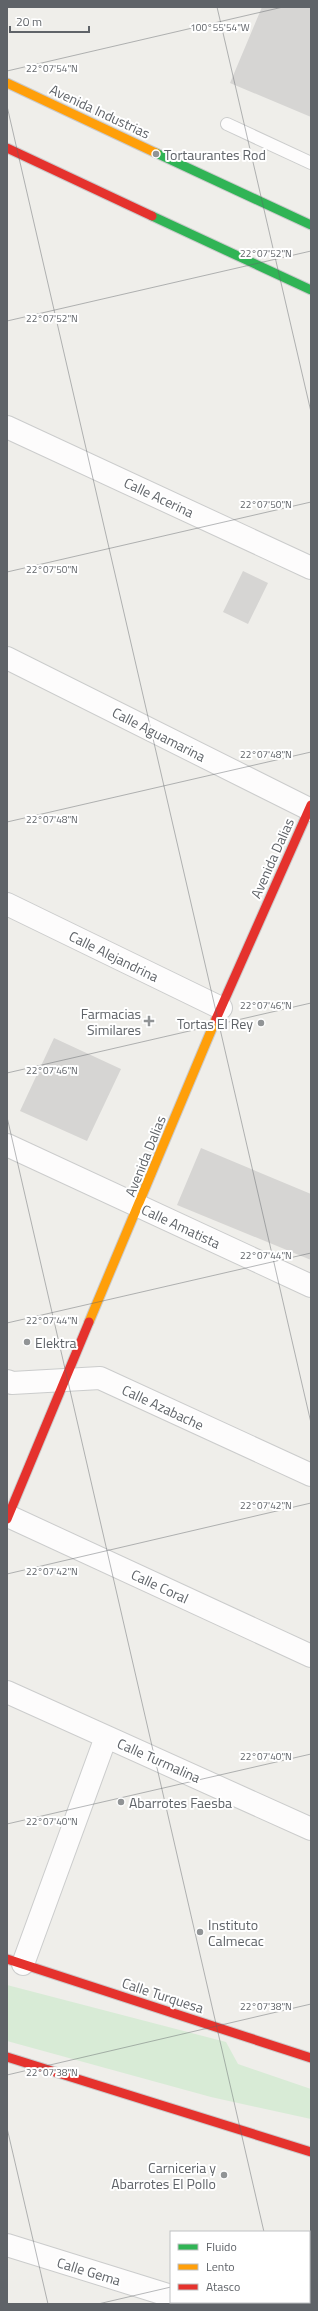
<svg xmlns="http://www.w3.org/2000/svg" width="318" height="2311" font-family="'Titillium Web',sans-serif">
	<rect width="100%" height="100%" fill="#efeeea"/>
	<path fill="#d8ebd6" d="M 7,1985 L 226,2042 L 238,2064 L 311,2089 L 311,2119 L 211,2097 L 7,2041 Z"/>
	<path fill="#d6d5d3" d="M 262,7 L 311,7 L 311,117 L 230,83 Z
		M 243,571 L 268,583 L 248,624 L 223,612 Z
		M 54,1038 L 121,1069 L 87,1141 L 20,1111 Z
		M 201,1148 L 311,1194 L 311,1260 L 177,1205 Z"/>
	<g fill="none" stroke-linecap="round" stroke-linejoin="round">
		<g stroke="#cbcccc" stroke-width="14">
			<path id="lane" d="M 227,124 L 311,163"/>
		</g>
		<g stroke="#cbcccc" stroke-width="24">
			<path id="street" d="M 7,427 L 311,568
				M 7,658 L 311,810
				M 7,904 L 221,1008
				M 7,1145 L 311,1286
				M 7,1381 L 12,1383 L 100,1378 L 311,1475
				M 8,1516 L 311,1656
				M 7,1692 L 311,1829
				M 23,1964 L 106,1737
				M 7,2245 L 171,2296
				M 190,2302 L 197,2304"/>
		</g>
		<g stroke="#cacacb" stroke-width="11">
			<path id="fast" d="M 156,153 L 311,225
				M 152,216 L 311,290"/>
		</g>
		<g stroke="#cacacb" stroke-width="11">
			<path id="slow" d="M 7,83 L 156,153
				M 89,1322 L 216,1019"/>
		</g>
		<g stroke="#cacacb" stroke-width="11">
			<path id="jam" d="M 7,148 L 152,216
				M 216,1019 L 311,805
				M 7,1519 L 89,1322
				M 7,1959 L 311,2058
				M 7,2057 L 311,2152"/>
		</g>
		<use href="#lane" stroke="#fdfcfc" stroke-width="12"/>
		<use href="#street" stroke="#fdfcfc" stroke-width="22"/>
		<use href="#fast" stroke="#30b455" stroke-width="9"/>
		<use href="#slow" stroke="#ff9f0a" stroke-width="9"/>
		<use href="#jam" stroke="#e5322d" stroke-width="9"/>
	</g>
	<path fill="none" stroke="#5f6368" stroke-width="1" stroke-opacity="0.45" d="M 217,7 L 311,412M 7,71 L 283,7M 7,106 L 311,1423M 7,321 L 311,251M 7,572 L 311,502M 7,822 L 311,752M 7,1073 L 311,1003M 7,1117 L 264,2232M 7,1323 L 311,1253M 7,1574 L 311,1503M 7,1824 L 311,1754M 7,2075 L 311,2004M 7,2128 L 48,2304M 309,2255 L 311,2255M 281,2302 L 281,2304M 98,2304 L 171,2287"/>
	<g fill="#919496" stroke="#fff" stroke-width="1.5">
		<circle cx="156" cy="154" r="4"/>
		<path d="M147 1015h4v4h4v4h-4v4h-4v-4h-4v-4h4z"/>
		<circle cx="261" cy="1023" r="4"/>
		<circle cx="27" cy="1342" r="4"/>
		<circle cx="121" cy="1802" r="4"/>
		<circle cx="200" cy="1932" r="4"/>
		<circle cx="224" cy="2175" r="4"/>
	</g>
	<g text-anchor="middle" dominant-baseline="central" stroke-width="4" stroke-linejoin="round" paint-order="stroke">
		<g font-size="14" fill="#5f6368" stroke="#fff">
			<text transform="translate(100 111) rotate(25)">Avenida Industrias</text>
			<text transform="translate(159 497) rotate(25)">Calle Acerina</text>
			<text transform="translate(159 734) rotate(27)">Calle Aguamarina</text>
			<text transform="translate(272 858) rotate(-66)">Avenida Dalias</text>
			<text transform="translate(114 956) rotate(26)">Calle Alejandrina</text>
			<text transform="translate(145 1156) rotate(-68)">Avenida Dalias</text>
			<text transform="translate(181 1226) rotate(25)">Calle Amatista</text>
			<text transform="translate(163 1407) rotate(25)">Calle Azabache</text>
			<text transform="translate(160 1586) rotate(25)">Calle Coral</text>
			<text transform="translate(159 1760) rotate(24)">Calle Turmalina</text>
			<text transform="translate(163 1995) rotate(18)">Calle Turquesa</text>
			<text transform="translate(89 2271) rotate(17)">Calle Gema</text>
		</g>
		<g font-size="14" fill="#5f6368" stroke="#fff" text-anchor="start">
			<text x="164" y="154">Tortaurantes Rod</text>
			<text x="141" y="1013" text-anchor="end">Farmacias<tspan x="141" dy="16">Similares</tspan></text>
			<text x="253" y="1023" text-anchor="end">Tortas El Rey</text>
			<text x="35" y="1342">Elektra</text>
			<text x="129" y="1802">Abarrotes Faesba</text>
			<text x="208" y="1924">Instituto<tspan x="208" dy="16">Calmecac</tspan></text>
			<text x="216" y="2167" text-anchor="end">Carniceria y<tspan x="216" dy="16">Abarrotes El Pollo</tspan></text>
		</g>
	</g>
	<g font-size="10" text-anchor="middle" fill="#5f6368" stroke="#fff" stroke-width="4" stroke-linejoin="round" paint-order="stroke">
		<text x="220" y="31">100°55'54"W</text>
		<text x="52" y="72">22°07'54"N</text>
		<text x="266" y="257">22°07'52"N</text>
		<text x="52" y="322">22°07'52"N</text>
		<text x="266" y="508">22°07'50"N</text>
		<text x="52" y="573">22°07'50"N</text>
		<text x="266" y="758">22°07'48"N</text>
		<text x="52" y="823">22°07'48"N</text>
		<text x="266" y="1009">22°07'46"N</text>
		<text x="52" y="1074">22°07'46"N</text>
		<text x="266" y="1259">22°07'44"N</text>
		<text x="52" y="1324">22°07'44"N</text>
		<text x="266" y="1509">22°07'42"N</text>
		<text x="52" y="1575">22°07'42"N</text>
		<text x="266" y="1760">22°07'40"N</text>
		<text x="52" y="1825">22°07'40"N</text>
		<text x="266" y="2010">22°07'38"N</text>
		<text x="52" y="2076">22°07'38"N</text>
	</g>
	<rect width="318" height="2311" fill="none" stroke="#5f6368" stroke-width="16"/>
	<rect x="170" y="2231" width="140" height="72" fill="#ffffff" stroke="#bfc1c3"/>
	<rect x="178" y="2244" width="20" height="6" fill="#30b455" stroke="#bfc1c3"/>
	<text x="206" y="2251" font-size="12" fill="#5f6368">Fluido</text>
	<rect x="178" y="2264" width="20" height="6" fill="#ff9f0a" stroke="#bfc1c3"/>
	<text x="206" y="2271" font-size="12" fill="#5f6368">Lento</text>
	<rect x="178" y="2284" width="20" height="6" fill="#e5322d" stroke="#bfc1c3"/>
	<text x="206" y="2291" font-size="12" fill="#5f6368">Atasco</text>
	<path d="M10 26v6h79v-6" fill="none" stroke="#5f6368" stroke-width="2"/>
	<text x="16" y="26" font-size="12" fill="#5f6368" stroke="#ffffff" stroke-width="3" paint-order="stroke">20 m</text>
</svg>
